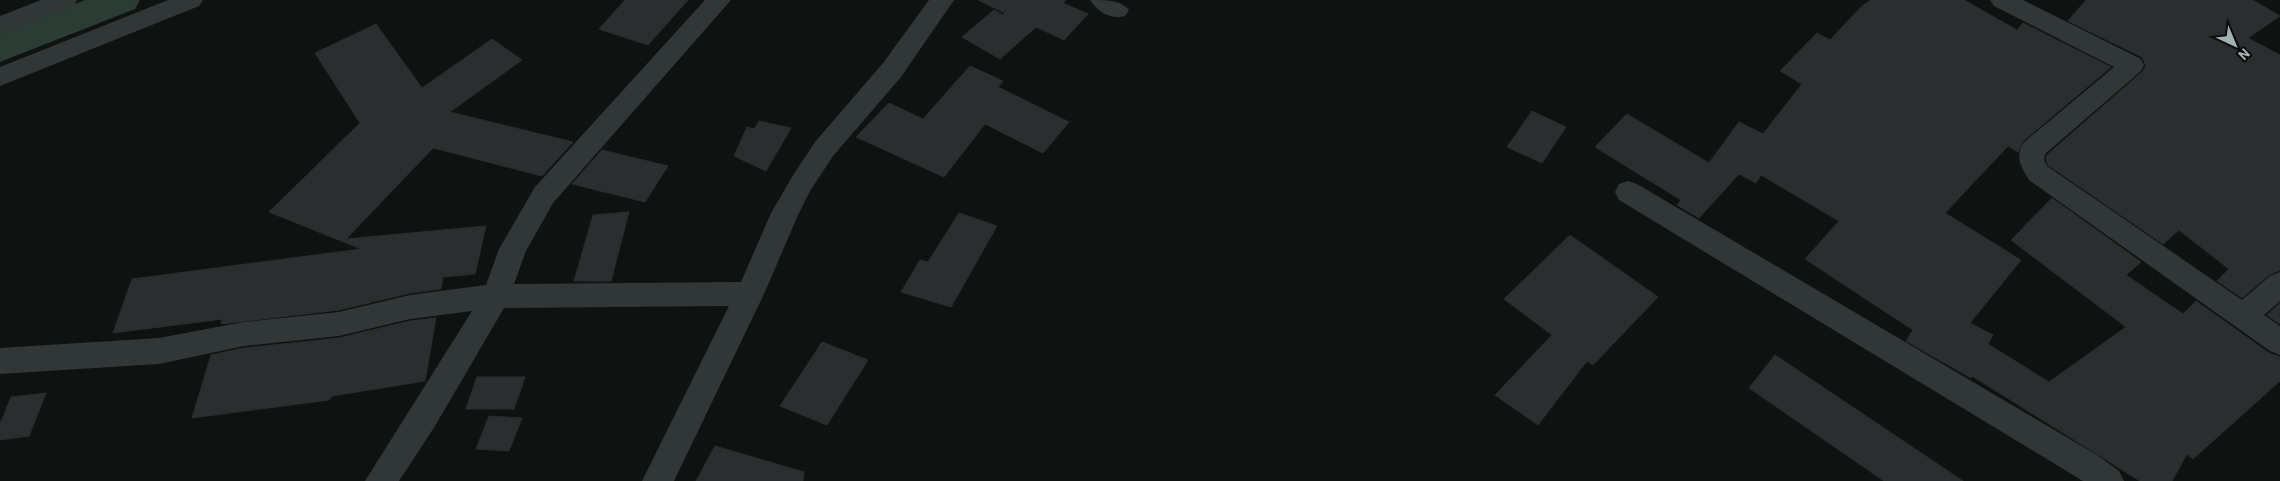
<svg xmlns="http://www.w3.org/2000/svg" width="2280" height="481" font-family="Barlow,sans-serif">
	<rect width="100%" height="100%" fill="#101111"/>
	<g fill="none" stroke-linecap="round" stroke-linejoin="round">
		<path fill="#2b3c35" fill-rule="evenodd" d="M 85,0 L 140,0 L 135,9 L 0,62 L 0,33 Z"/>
	</g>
	<path fill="#2a2e2e" stroke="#2a2d2e" d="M 625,0 L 688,0 L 648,45 L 599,29 Z
		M 978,0 L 1066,0 L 1063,3 L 1088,14 L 1064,40 L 1036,27 L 1000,59 L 962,37 L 994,10 L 1003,15 L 1005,13 Z
		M 1871,0 L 1964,0 L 2017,30 L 2023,23 L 2111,67 L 2022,142 L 2018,152 L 2008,146 L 1945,213 L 2021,260 L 1970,323 L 1993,335 L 1988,344 L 2049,382 L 2126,327 L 2011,240 L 2052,198 L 2141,262 L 2126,275 L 2183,314 L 2196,301 L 2269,353 L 2280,357 L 2280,381 L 2193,459 L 2187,454 L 2172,481 L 2140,481 L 1972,376 L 1971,378 L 1906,341 L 1913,330 L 1805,259 L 1839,221 L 1761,175 L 1756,183 L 1739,174 L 1699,218 L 1677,205 L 1681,200 L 1595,147 L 1627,114 L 1709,163 L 1739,122 L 1763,134 L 1802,84 L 1780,71 L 1817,33 L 1830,40 L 1862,6 Z
		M 2086,0 L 2253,0 L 2280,16 L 2248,38 L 2280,55 L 2280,270 L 2269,275 L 2242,298 L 2217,281 L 2229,269 L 2179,230 L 2163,244 L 2048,165 L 2046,160 L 2047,155 L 2142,72 L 2146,66 L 2142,57 L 2068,21 Z
		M 376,24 L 422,88 L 492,39 L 522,60 L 450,112 L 573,142 L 542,176 L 433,148 L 346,239 L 486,226 L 475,274 L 443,277 L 441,289 L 410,293 L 339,310 L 221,324 L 222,319 L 215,320 L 113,333 L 132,279 L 361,249 L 269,212 L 360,123 L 315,53 Z
		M 970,66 L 1003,81 L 998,87 L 1069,122 L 1043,153 L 985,124 L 944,177 L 856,137 L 889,103 L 923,119 Z
		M 1532,111 L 1566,127 L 1542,163 L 1507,147 Z
		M 759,121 L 791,128 L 766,171 L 734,156 L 747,127 L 754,129 Z
		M 602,150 L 668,166 L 645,202 L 572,184 Z
		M 629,212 L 611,281 L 574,281 L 593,215 Z
		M 959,213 L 997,226 L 951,307 L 901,292 L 920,260 L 928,262 Z
		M 1570,235 L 1658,297 L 1593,365 L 1587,361 L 1538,425 L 1495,395 L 1552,335 L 1504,299 Z
		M 2280,303 L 2280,324 L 2267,315 Z
		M 436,318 L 425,381 L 332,396 L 329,400 L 192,418 L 211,355 L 244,348 L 339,338 L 410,321 Z
		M 822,342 L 868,360 L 827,425 L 780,406 Z
		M 1775,355 L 1963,481 L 1884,481 L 1749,388 Z
		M 477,377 L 525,377 L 514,409 L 466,409 Z
		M 46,393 L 29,436 L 0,440 L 0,424 L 11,397 Z
		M 489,416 L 522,418 L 509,451 L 476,449 Z
		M 715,446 L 804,472 L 803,481 L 696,481 Z"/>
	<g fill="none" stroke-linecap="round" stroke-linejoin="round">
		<path fill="#313737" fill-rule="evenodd" d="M 41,0 L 77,0 L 73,6 L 0,34 L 0,16 Z
			M 168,0 L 203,0 L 199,6 L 0,86 L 0,67 Z
			M 705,0 L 731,0 L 553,203 L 526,251 L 514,284 L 741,282 L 771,213 L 792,177 L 815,142 L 883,63 L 929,0 L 954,0 L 901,77 L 833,156 L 810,191 L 798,215 L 764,294 L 674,481 L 642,481 L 729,306 L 504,308 L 435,426 L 399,481 L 365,481 L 472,311 L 410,319 L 339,336 L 244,346 L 159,364 L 0,374 L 0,348 L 159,338 L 244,322 L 339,312 L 410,295 L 486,285 L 499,249 L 535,187 Z
			M 1090,0 C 1105,0 1121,0 1129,10 L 1125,16 C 1112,20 1097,12 1090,0 Z
			M 1990,0 L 2023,0 L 2141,59 L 2144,65 L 2141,71 L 2045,154 L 2044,160 L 2047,166 L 2242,300 L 2270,276 L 2280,272 L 2280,301 L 2264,315 L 2280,326 L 2280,355 L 2270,351 L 2029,180 C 2021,166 2015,158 2023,143 L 2114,67 L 1994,6 Z
			M 1628,181 L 1637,184 L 2097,455 L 2119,471 L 2124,481 L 2083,481 L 1619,200 L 1615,192 L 1619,184 Z"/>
	</g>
	<g transform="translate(2235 45) rotate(136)" stroke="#0b0c0c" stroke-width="4" paint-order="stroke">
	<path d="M0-4L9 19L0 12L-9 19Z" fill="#a0b3b0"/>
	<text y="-8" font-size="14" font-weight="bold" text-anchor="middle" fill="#a0b3b0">N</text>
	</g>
</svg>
